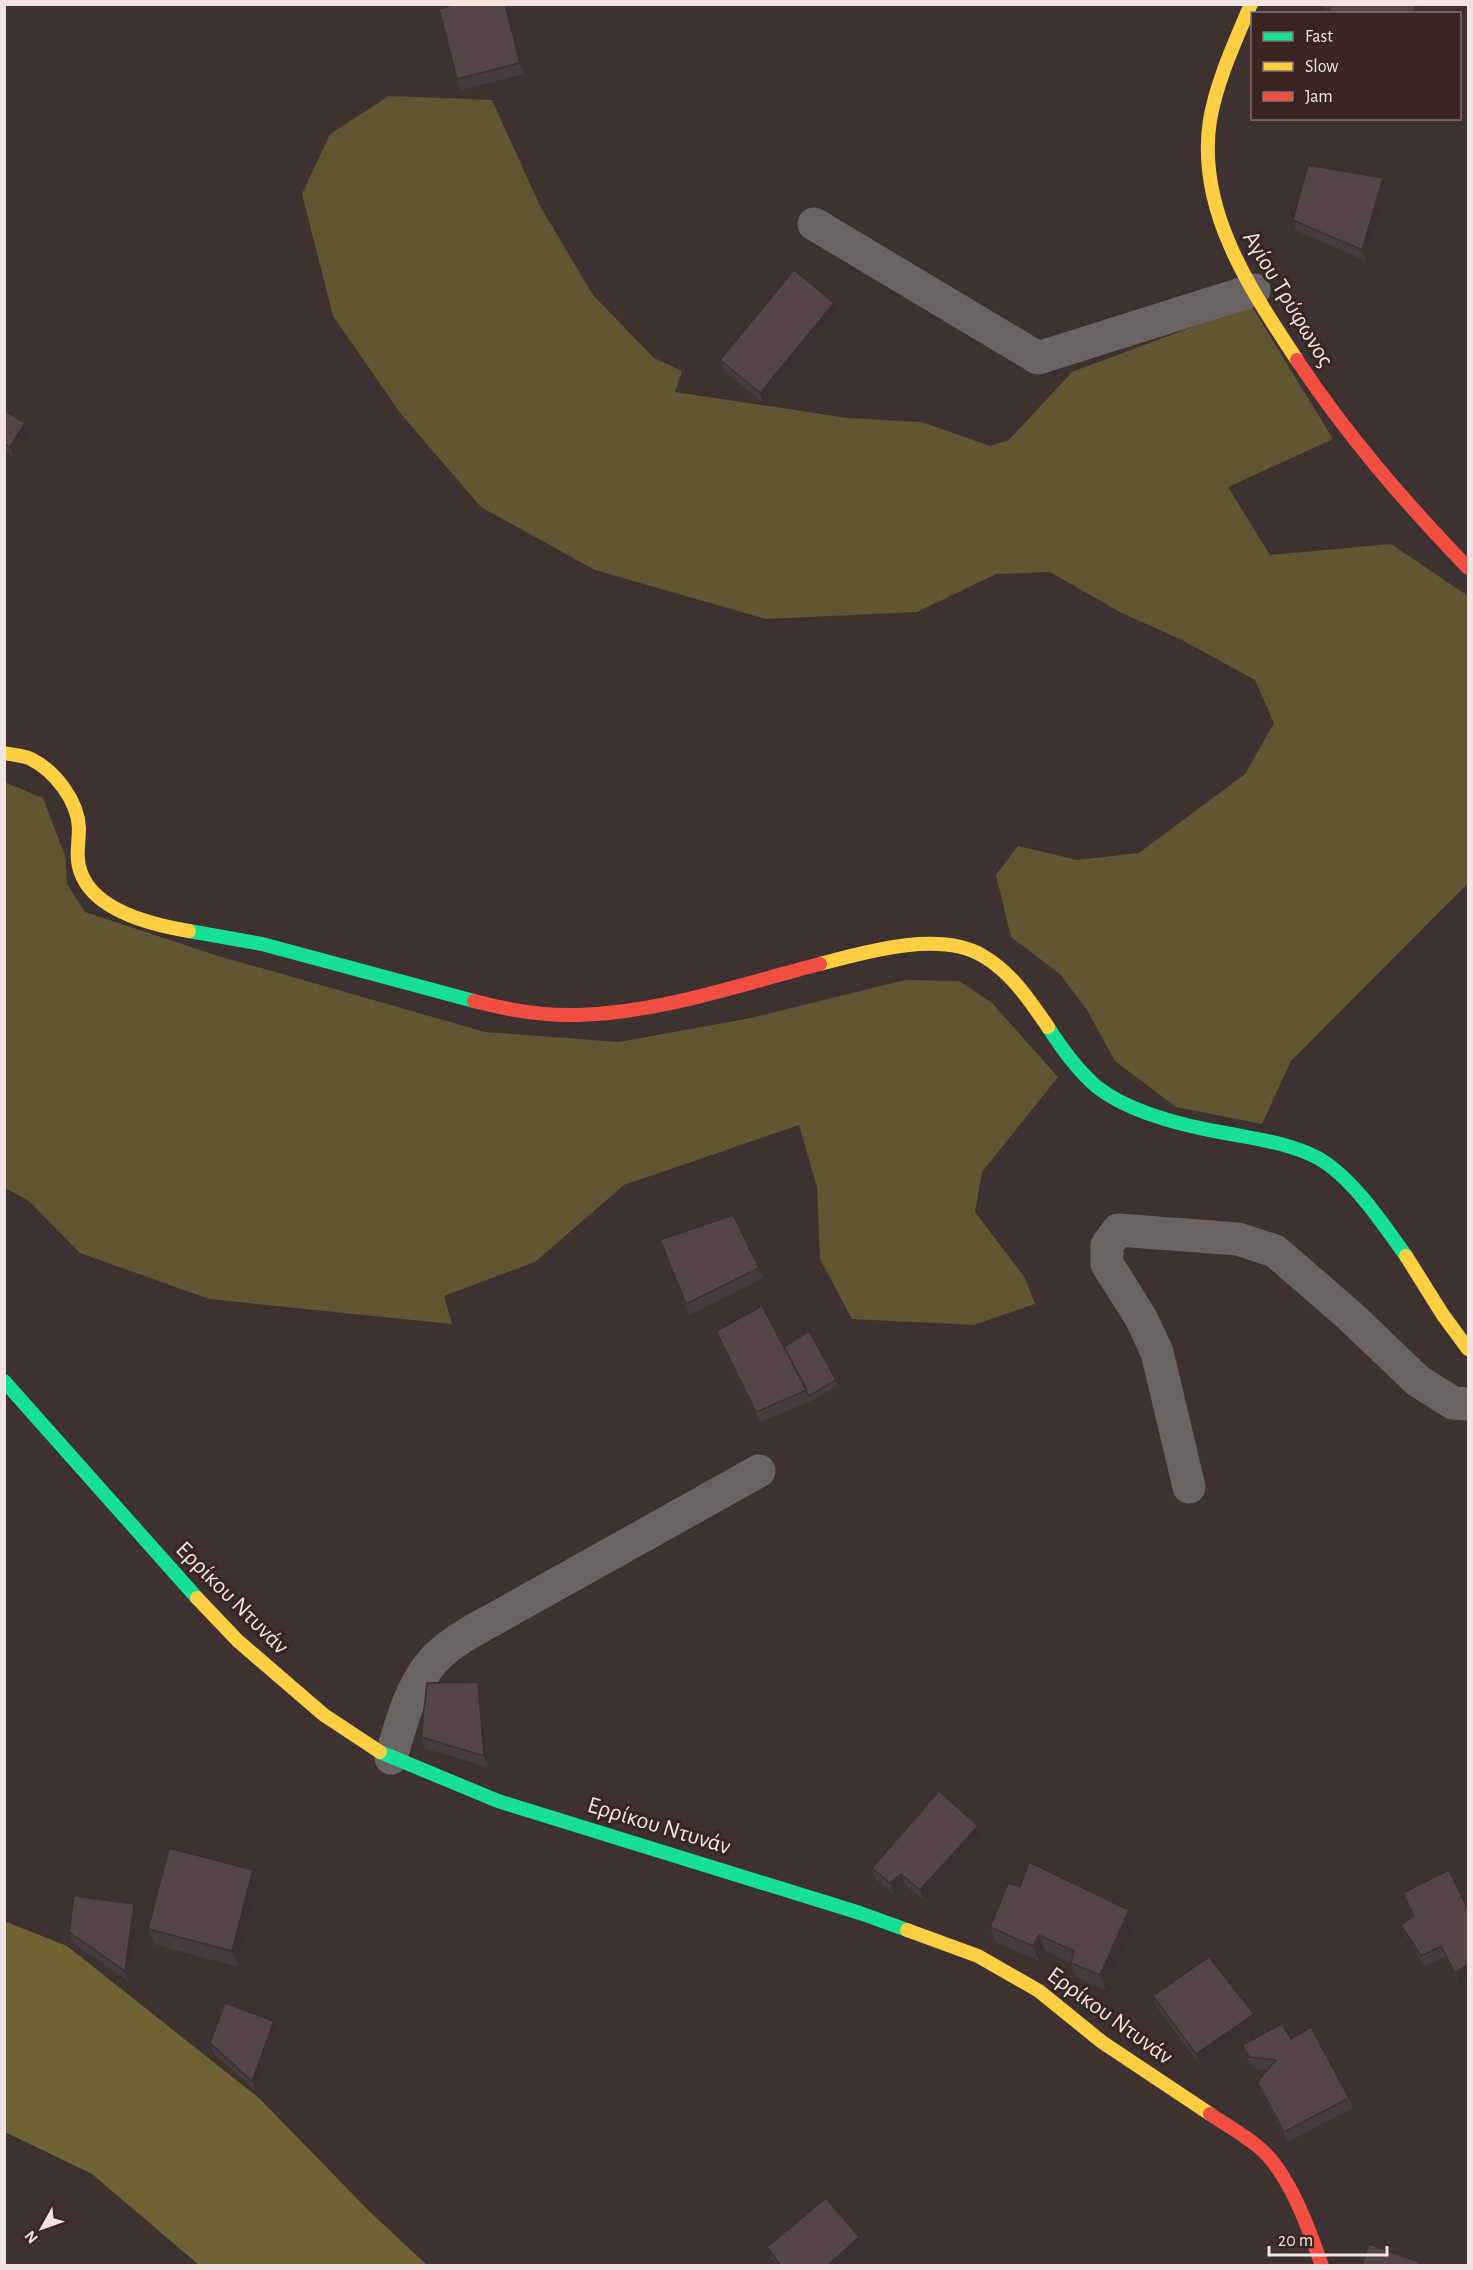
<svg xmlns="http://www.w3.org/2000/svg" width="1473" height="2270" font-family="'Alegreya Sans',sans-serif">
	<rect width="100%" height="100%" fill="#3d3231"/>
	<path fill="#605631" d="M 389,96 L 492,100 L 540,206 L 593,295 L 654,358 L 682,371 L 675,392 L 848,418 L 922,422 L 990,446 L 1009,440 L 1072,372 L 1251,305 L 1333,439 L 1228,487 L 1270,555 L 1391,544 L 1468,596 L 1468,883 L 1291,1061 L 1262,1124 L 1176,1107 L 1115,1061 L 1087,1010 L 1060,974 L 1011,937 L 996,875 L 1018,846 L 1077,860 L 1139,853 L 1245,774 L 1274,723 L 1255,680 L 1184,641 L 1120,612 L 1050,572 L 996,574 L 917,612 L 766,619 L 595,570 L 481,507 L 401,414 L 333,316 L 302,194 L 330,134 Z
		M 4,782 L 43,798 L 65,856 L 67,884 L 85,912 L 215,955 L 485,1032 L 619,1042 L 751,1018 L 905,980 L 959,981 L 992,1003 L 1058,1077 L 982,1172 L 975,1212 L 1025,1278 L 1035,1304 L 974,1325 L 852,1319 L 820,1259 L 817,1187 L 799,1125 L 624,1185 L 535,1262 L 444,1296 L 452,1324 L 209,1299 L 80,1253 L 29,1201 L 5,1188 Z"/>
	<path fill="#6f6333" d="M 4,1921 L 67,1946 L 259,2098 L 370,2212 L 427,2265 L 199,2265 L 92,2174 L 5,2132 Z"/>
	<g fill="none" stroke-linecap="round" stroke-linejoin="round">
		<path stroke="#696463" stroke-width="33" d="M 814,224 L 1038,358 L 1254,290
			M 1189,1487 L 1157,1352 L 1141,1318 L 1107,1264 L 1107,1245 L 1118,1230 L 1238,1239 L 1275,1251 L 1350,1316 L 1418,1381 L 1453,1403 L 1468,1404
			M 391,1758 C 400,1726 410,1688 432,1662 C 442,1650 456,1641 469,1633 L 759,1471"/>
		<path stroke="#16e098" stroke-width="14" d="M 189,931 L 262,944 L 474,1001
			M 1048,1027 C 1062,1049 1077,1070 1097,1087 C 1130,1113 1185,1126 1225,1133 C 1257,1139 1289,1143 1318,1158 C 1353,1178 1383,1224 1406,1256
			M 4,1381 L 197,1598
			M 380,1752 L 498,1801 L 860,1913 L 907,1930"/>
		<path stroke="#ffcf43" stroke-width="14" d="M 1251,4 C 1235,42 1217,80 1210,120 C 1196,209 1250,289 1297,360
			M 4,753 C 13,755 23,755 31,759 C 55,771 78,801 79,828 C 79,842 75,859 81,873 C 95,911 153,925 189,931
			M 820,964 C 865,952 940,930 983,956 C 1011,972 1030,1001 1048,1027
			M 1406,1256 L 1443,1315 L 1468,1349
			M 197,1598 L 238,1641 L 324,1715 L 380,1752
			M 907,1930 L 978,1956 L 1039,1991 L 1102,2042 L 1210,2114"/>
		<path stroke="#f24e42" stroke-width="14" d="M 1297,360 C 1348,437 1404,501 1468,568
			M 474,1001 C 508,1010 543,1016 578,1015 C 660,1013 741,984 820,964
			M 1210,2114 C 1225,2124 1242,2134 1256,2145 C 1288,2169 1309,2229 1322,2266"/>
	</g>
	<path fill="#473b3e" d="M 506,4 L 524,74 L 461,90 L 457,79 Z
		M 1322,4 L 1422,4 L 1425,13 L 1424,14 L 1326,14 L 1325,13 Z
		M 1387,189 L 1366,261 L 1297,231 L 1293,220 Z
		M 834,303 L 838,313 L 764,404 L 724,371 L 720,360 Z
		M 4,410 L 29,434 L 14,457 L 4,451 Z
		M 660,1240 L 759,1268 L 763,1278 L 689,1315 Z
		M 716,1331 L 784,1347 L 836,1380 L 838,1386 L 811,1401 L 760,1422 L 720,1342 Z
		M 478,1682 L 481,1693 L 488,1767 L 424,1748 L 421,1737 Z
		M 982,1836 L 924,1900 L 905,1885 L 894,1894 L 876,1879 L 872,1868 Z
		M 258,1886 L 238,1967 L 154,1944 L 148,1929 Z
		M 1020,1887 L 1129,1910 L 1135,1925 L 1106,1990 L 1077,1978 L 1071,1963 L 1045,1950 L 1039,1961 L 995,1942 L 990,1927 Z
		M 1403,1893 L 1468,1910 L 1468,1977 L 1459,1984 L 1445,1957 L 1425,1966 L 1405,1935 L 1401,1925 L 1413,1917 Z
		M 137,1915 L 129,1982 L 73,1943 L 69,1932 Z
		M 1153,1996 L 1258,2025 L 1200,2065 L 1157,2007 Z
		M 274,2021 L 277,2032 L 256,2091 L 214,2054 L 210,2043 Z
		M 1291,2039 L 1349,2098 L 1353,2108 L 1288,2142 L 1261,2093 L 1257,2082 L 1268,2070 L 1253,2068 L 1246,2056 L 1242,2045 Z
		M 859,2237 L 863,2248 L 843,2265 L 777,2265 L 771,2258 L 767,2247 Z"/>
	<path fill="#3a3032" d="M 505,4 L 506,4 L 524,74 L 520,63 Z
		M 1416,4 L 1422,4 L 1424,14 L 1412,14 Z
		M 1383,178 L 1387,189 L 1366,261 L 1362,250 Z
		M 834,303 L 838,313 L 764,404 L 760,393 Z
		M 25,423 L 29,434 L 14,457 L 10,447 Z
		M 478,1682 L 481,1693 L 488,1767 L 484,1756 Z
		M 978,1826 L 982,1836 L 924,1900 L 920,1890 Z
		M 253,1870 L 258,1886 L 238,1967 L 232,1951 Z
		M 901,1874 L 905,1885 L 894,1894 L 890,1883 Z
		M 134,1904 L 137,1915 L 129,1982 L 125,1971 Z
		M 1129,1910 L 1135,1925 L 1106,1990 L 1100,1975 Z
		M 1039,1935 L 1045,1950 L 1039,1961 L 1033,1946 Z
		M 1468,1964 L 1468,1977 L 1459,1984 L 1455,1973 Z
		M 1254,2014 L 1258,2025 L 1200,2065 L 1196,2054 Z
		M 274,2021 L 277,2032 L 256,2091 L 252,2081 Z
		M 859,2237 L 863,2248 L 843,2265 L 828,2265 Z"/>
	<path fill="#534548" stroke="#3a3032" stroke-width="1.5" d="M 456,4 L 505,4 L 520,63 L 457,79 L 439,9 Z
		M 1331,4 L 1416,4 L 1412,14 L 1328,14 Z
		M 1308,165 L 1383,178 L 1362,250 L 1293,220 Z
		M 794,270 L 834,303 L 760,393 L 720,360 Z
		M 4,410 L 25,423 L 10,447 L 4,443 Z
		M 733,1215 L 759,1268 L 686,1304 L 660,1240 Z
		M 762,1306 L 807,1390 L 756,1412 L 716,1331 Z
		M 809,1331 L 836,1380 L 809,1396 L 784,1347 Z
		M 478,1682 L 484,1756 L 421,1737 L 427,1683 Z
		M 939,1791 L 978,1826 L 920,1890 L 901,1874 L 890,1883 L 872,1868 Z
		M 169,1848 L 253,1870 L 232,1951 L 148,1929 Z
		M 1029,1862 L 1129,1910 L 1100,1975 L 1071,1963 L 1074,1951 L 1039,1935 L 1033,1946 L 990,1927 L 1008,1883 L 1020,1887 Z
		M 1449,1870 L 1468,1910 L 1468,1964 L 1455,1973 L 1441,1946 L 1421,1956 L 1401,1925 L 1414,1916 L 1403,1893 Z
		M 74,1896 L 134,1904 L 125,1971 L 69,1932 Z
		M 1209,1957 L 1254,2014 L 1196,2054 L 1153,1996 Z
		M 225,2003 L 274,2021 L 252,2081 L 210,2043 Z
		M 1282,2024 L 1291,2039 L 1311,2027 L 1349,2098 L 1284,2132 L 1257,2082 L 1276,2060 L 1249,2057 L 1242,2045 Z
		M 826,2198 L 859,2237 L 828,2265 L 780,2265 L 767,2247 Z
		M 1369,2244 L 1419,2262 L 1418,2265 L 1362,2265 Z"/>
	<g text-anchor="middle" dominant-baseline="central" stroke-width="6" stroke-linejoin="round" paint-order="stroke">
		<g font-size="24" fill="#f1e3e1" stroke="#392522">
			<text transform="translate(1288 299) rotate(59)">Αγίου Τρύφωνος</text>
			<text transform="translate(232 1598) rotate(45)">Ερρίκου Ντυνάν</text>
			<text transform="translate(659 1826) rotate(17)">Ερρίκου Ντυνάν</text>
			<text transform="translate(1110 2016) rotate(36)">Ερρίκου Ντυνάν</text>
		</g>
	</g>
	<rect width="1473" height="2270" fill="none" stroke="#f1e3e1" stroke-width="12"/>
	<rect x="1251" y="12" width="210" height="108" fill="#392522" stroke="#83716e" stroke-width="1.5"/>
	<rect x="1263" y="32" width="30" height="9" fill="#16e098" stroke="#83716e" stroke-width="1.5"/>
	<text x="1305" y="42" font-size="18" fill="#f1e3e1">Fast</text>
	<rect x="1263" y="62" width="30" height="9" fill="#ffcf43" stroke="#83716e" stroke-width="1.5"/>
	<text x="1305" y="72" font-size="18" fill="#f1e3e1">Slow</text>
	<rect x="1263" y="92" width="30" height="9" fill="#f24e42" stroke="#83716e" stroke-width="1.5"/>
	<text x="1305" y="102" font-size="18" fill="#f1e3e1">Jam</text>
	<g transform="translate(42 2228) rotate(230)" stroke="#392522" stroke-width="4.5" paint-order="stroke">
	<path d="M0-4.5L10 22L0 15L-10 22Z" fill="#f1e3e1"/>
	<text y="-9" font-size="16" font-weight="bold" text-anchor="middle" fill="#f1e3e1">N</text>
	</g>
	<path d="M1269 2246v9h118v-9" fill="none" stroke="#f1e3e1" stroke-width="3"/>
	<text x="1278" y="2246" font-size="18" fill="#f1e3e1" stroke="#392522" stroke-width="4.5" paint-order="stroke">20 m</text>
</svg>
